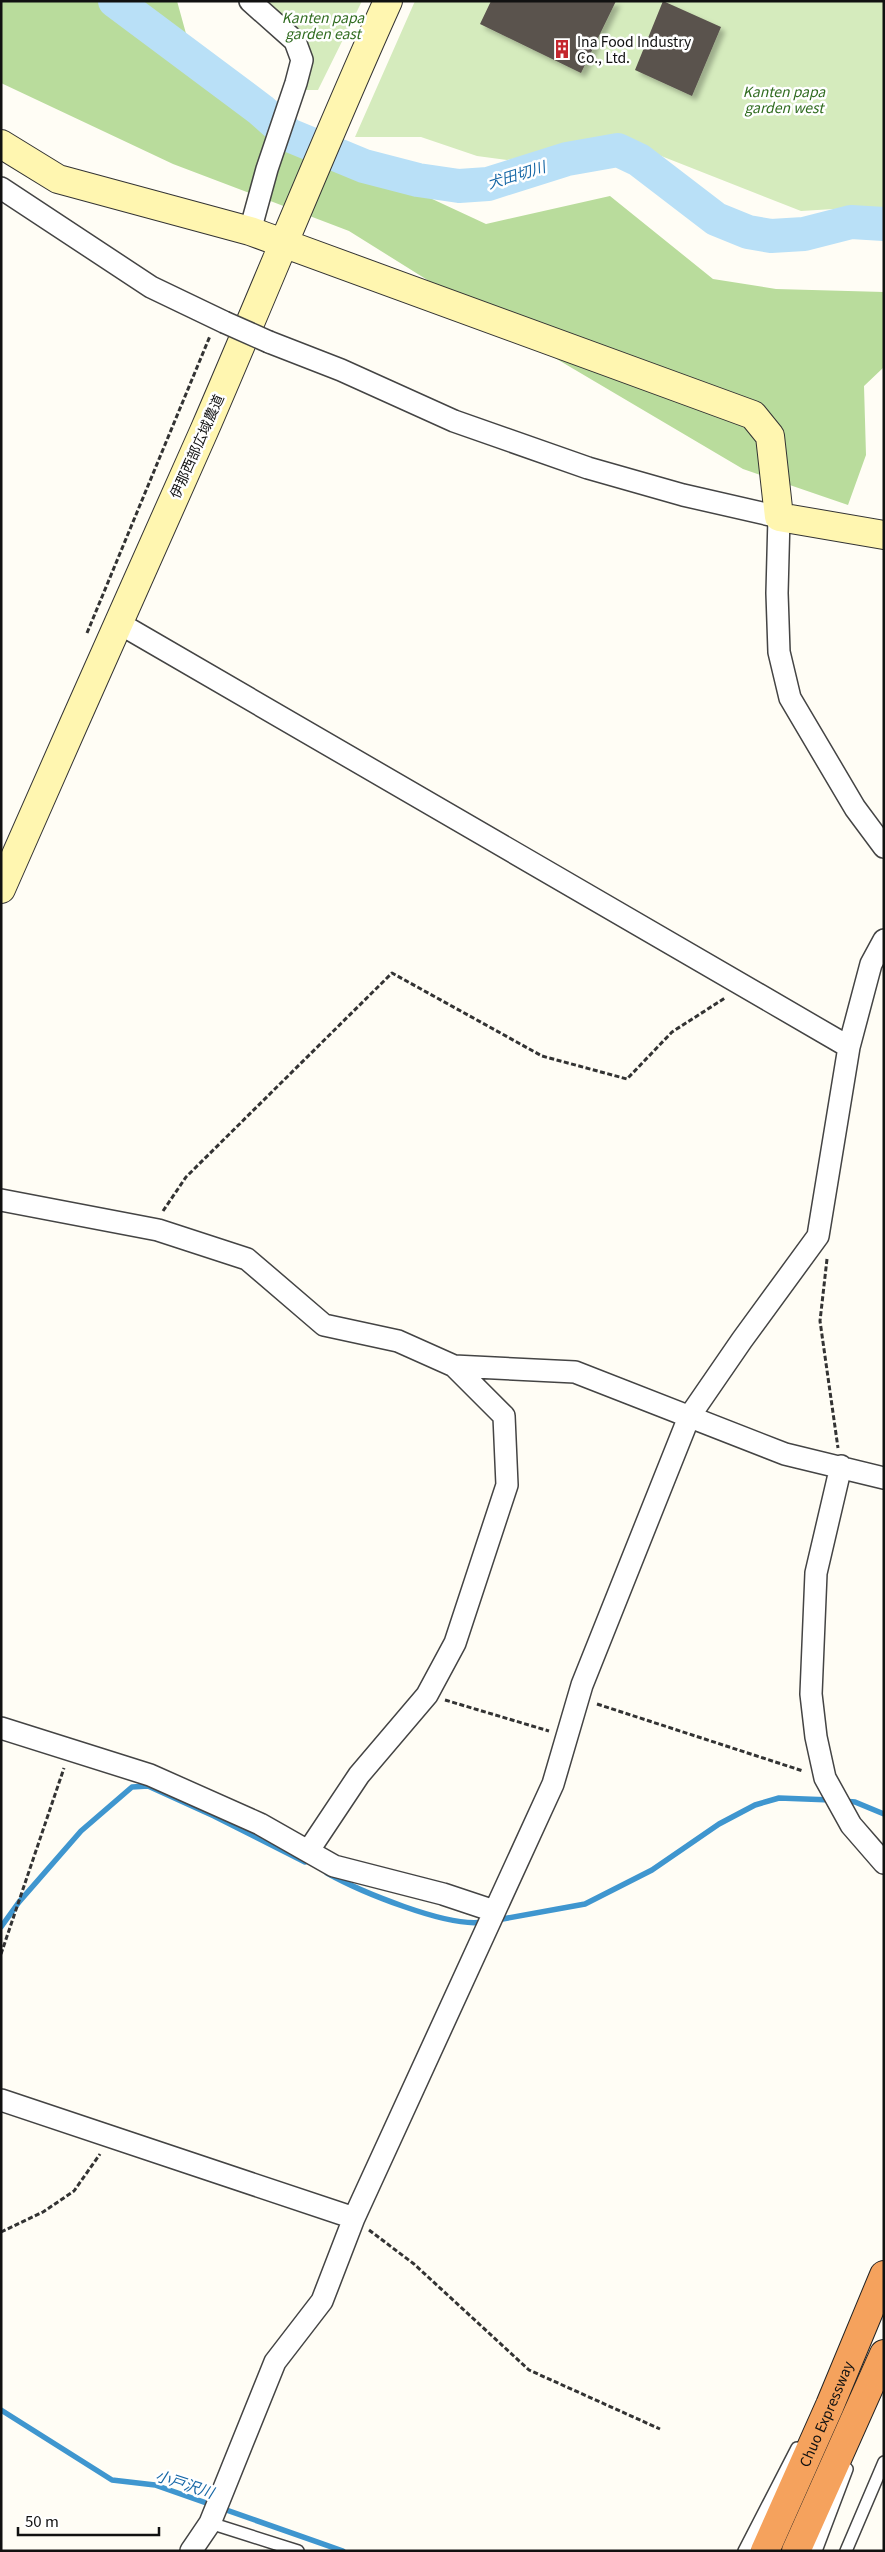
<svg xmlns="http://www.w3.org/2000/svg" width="885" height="2552" font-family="Georgia,'Noto Sans JP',serif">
	<defs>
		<filter id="shadow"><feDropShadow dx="4.5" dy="4.5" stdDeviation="2.5" flood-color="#0004"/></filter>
	</defs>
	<rect width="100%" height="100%" fill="#fffdf5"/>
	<path fill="#d5ebbd" d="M 266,1 L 362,1 L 318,90 L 306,90 L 311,54 L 299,30 Z
		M 415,1 L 884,1 L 884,214 L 850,208 L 801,211 L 613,137 L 507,160 L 477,156 L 421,137 L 355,137 Z"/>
	<path fill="#b9dc9c" d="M 1,1 L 177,1 L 198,77 L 344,158 L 486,224 L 610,196 L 713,279 L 776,289 L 884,292 L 884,367 L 864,386 L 866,455 L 848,505 L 743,469 L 501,326 L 349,231 L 173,164 L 1,83 Z"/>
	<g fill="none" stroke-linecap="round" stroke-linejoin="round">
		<path stroke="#3f96cf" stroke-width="5.5" d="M 843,1801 L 855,1802 L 884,1814
			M 327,1873 C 359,1891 448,1928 483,1922
			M 497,1920 L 585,1904 L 652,1870 L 719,1824 L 755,1805 L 779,1798 L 831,1800
			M 1,1927 L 19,1902 L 81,1831 L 132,1787 L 148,1786 L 214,1816 L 305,1862
			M 1,2410 L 112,2480 L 155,2485 L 343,2551"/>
		<path stroke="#b9e0f7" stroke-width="34" d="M 115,1 L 261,110 L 289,135 L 364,166 L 418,180 L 459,186 L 488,184 L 567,159 L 618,150 L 639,160 L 716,219 L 748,232 L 771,236 L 804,234 L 851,222 L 884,224"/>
	</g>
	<path fill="#5a524d" filter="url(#shadow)" d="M 491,1 L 616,1 L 581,73 L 480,24 Z
		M 663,1 L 721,27 L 692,96 L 635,70 Z"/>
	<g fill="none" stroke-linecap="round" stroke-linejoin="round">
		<g stroke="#444" stroke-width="14">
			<path id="lane" d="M 210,2523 L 298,2551
				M 744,2551 L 797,2448
				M 816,2551 L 847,2469
				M 846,2551 L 884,2462"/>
		</g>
		<g stroke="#444" stroke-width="24">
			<path id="street" d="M 250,1 L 295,41 L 302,60 L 296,83 L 267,169 L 250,231
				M 1,188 L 151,287 L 224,322
				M 269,342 L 341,370 L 454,421 L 588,468 L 683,495 L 779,517 L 777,593 L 779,652 L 790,698 L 855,808 L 884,847
				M 117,622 L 849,1047
				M 1,1200 L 158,1230 L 247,1259 L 324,1325 L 398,1341 L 454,1366 L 575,1372 L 785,1454 L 884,1478
				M 841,1466 L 816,1573 L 811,1694 L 816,1737 L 825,1778 L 851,1825 L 884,1863
				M 1,1728 L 150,1775 L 260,1824 L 334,1866 L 443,1894 L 494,1911
				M 309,1850 L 359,1775 L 427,1695 L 455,1643 L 507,1485 L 504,1416 L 454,1366
				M 1,2100 L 354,2218
				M 191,2551 L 210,2523 L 275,2362 L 322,2301 L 354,2218 L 553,1784 L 582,1685 L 689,1417 L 742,1340 L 818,1236 L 849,1047 L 871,964 L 884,940"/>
		</g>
		<g stroke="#333" stroke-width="30">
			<path id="secondary" d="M 1,144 L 58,179 L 250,231 L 753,415 L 770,436 L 779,517 L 884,535
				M 1,889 C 68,736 136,584 204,431 C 266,288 324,143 388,1"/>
		</g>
		<g stroke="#222" stroke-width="30">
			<g id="highway">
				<path id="s1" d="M 765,2551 L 830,2405 L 884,2275"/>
				<path d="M 796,2551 L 884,2354"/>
			</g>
		</g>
		<path stroke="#333" stroke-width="3" stroke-dasharray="5 2.5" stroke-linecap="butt" d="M 87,633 L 210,336
			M 163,1211 L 186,1177 L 392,973 L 542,1056 L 627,1079 L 672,1032 L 725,998
			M 827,1259 L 820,1321 L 838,1448
			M 445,1700 L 549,1731
			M 597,1704 L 803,1771
			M 1,1954 L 64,1768
			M 369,2230 L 414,2264 L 529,2370 L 660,2429
			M 1,2232 L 43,2212 L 74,2191 L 100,2154"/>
		<use href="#lane" stroke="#fff" stroke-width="11"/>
		<use href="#street" stroke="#fff" stroke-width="21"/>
		<use href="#secondary" stroke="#fff6b0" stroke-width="28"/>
		<use href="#highway" stroke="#f5a25d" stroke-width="28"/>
		<g stroke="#444" stroke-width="24" stroke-linecap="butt">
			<path id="street-bridge" d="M 224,322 L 269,342"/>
		</g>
		<use href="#street-bridge" stroke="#fff" stroke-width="21"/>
	</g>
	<defs>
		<g id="building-bare" transform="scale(1.5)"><path d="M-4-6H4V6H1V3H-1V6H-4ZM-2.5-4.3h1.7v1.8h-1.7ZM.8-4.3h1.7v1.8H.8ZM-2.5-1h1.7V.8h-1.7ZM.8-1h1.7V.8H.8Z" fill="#c4262e" stroke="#fff" stroke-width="2.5" paint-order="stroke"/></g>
	</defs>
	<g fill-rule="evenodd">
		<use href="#building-bare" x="562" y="49"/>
	</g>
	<g text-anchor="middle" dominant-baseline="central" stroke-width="5" stroke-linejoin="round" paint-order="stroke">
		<g font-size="14" font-style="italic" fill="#2f6b1f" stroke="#fff">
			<text x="323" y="17">Kanten papa<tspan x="323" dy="16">garden east</tspan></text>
			<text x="784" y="91">Kanten papa<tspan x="784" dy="16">garden west</tspan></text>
		</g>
		<g font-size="14" fill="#111" stroke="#fff" text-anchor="start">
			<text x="577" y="41">Ina Food Industry<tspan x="577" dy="16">Co., Ltd.</tspan></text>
		</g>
		<g font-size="14" fill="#111" stroke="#fff">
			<text transform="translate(196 446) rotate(-66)">伊那西部広域農道</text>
			<text stroke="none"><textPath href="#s1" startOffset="150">Chuo Expressway</textPath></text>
		</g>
		<g font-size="15" font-style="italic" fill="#1768a6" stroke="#fff">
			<text transform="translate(516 174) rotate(-17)">犬田切川</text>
			<text transform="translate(185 2483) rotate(18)">小戸沢川</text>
		</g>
	</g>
	<rect width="885" height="2552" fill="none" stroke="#111111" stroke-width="5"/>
	<path d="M18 2527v8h141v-8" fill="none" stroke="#111111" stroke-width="2.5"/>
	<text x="25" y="2527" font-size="15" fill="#111111" stroke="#ffffff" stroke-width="4" paint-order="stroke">50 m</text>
</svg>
